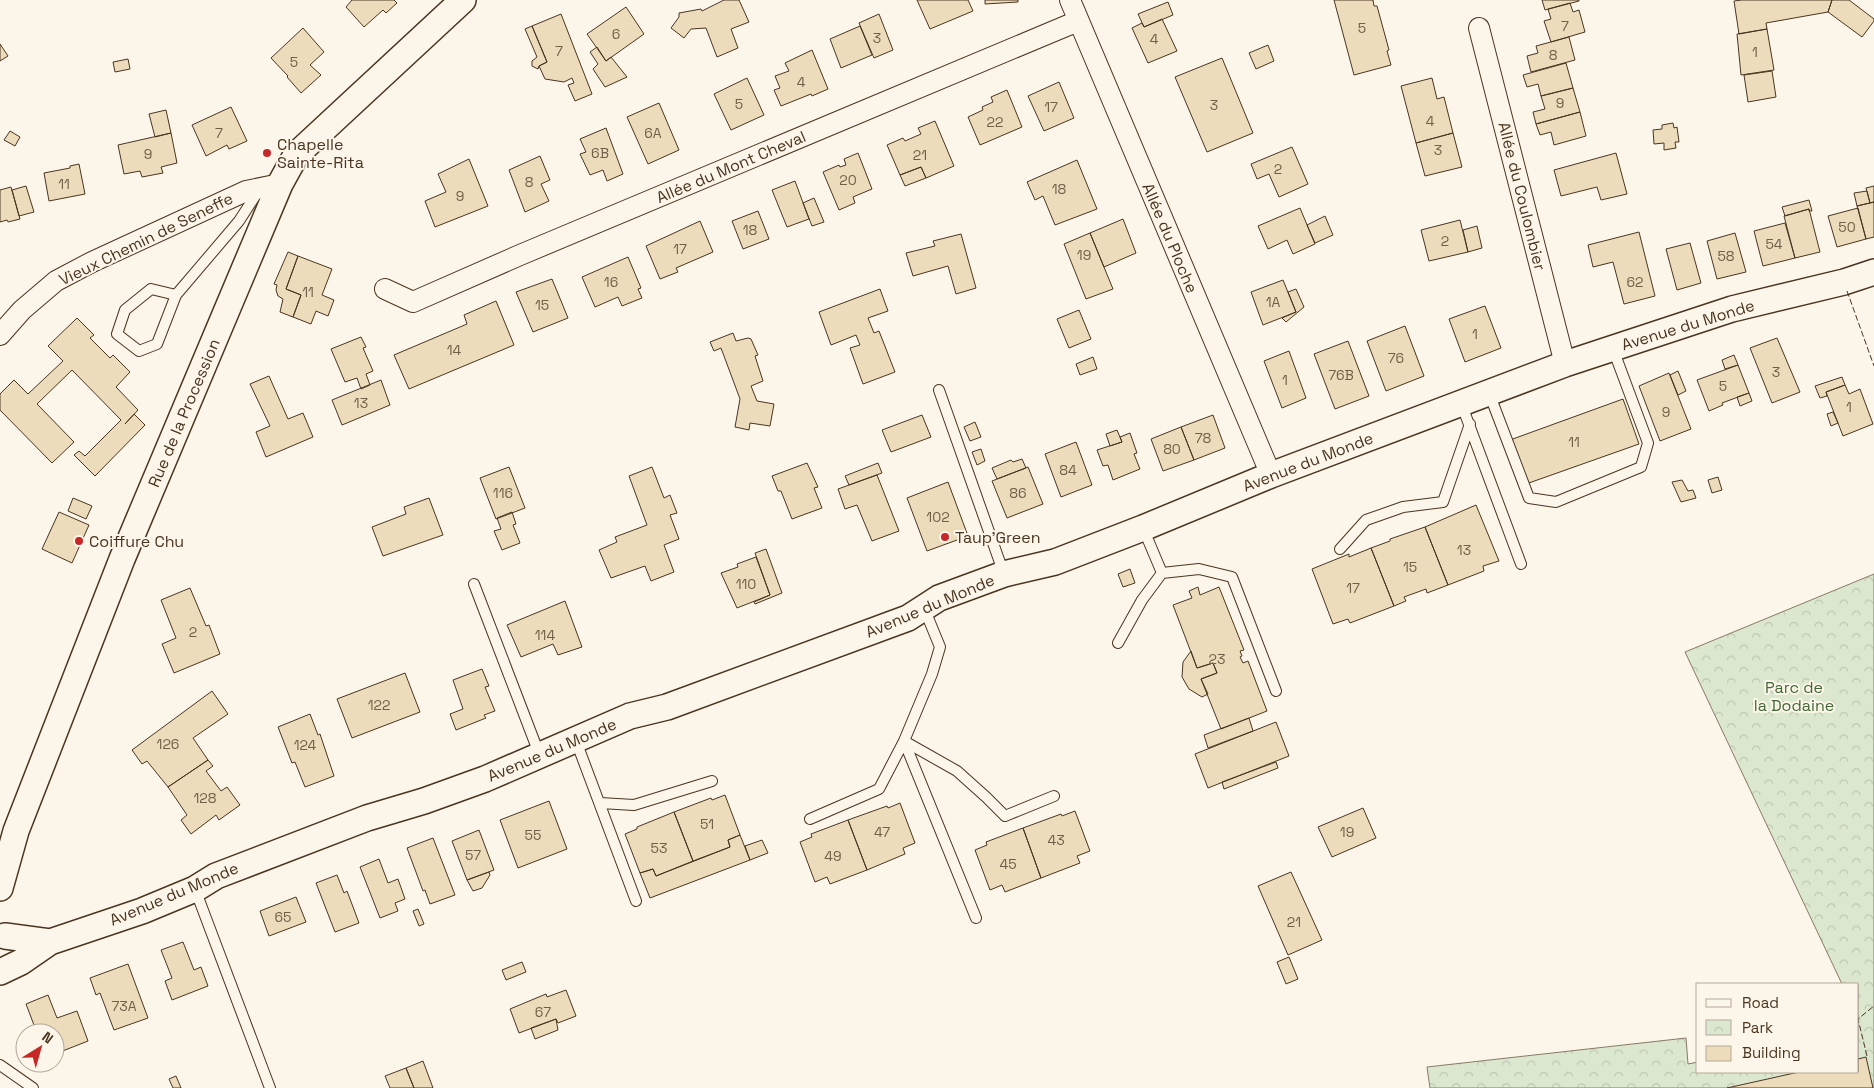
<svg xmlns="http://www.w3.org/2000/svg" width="1874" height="1088" font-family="'Space Grotesk',sans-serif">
	<defs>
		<pattern id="park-crowns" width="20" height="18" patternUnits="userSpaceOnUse" patternTransform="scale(1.25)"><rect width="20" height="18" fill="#dce7d0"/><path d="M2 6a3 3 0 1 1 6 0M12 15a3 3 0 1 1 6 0" fill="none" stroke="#bec7b2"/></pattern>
	</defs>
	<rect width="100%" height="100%" fill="#fbf6e9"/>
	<path fill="url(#park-crowns)" stroke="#887966" d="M 1874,574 L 1874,1088 L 1430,1088 L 1427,1067 L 1686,1038 L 1688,1064 L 1698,1062 L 1698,1072 L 1858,1072 L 1858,984 L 1842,984 L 1685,652 Z"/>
	<path fill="#ecdcbc" stroke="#4a3520" d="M 352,0 L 394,0 L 397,3 L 386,13 L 383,10 L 364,27 L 346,7 Z
		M 724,0 L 739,0 L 749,22 L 731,29 L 738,48 L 717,57 L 706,28 L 691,29 L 684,38 L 671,28 L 679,17 L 679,13 L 701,9 L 702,11 Z
		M 917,0 L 968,0 L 973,11 L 930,29 Z
		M 985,0 L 1018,0 L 1018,2 L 985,4 Z
		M 1334,0 L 1373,0 L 1374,6 L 1377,6 L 1389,50 L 1387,51 L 1391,65 L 1354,75 Z
		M 1542,0 L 1579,0 L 1579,1 L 1545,10 Z
		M 1742,0 L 1832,0 L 1828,12 L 1766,23 L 1767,29 L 1739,34 L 1734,1 Z
		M 1832,0 L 1849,0 L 1874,19 L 1874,21 L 1862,37 L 1828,12 Z
		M 1168,2 L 1173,15 L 1144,27 L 1138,14 Z
		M 1570,3 L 1573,12 L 1579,10 L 1585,32 L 1551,42 L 1544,21 L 1551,19 L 1548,9 Z
		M 626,7 L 644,34 L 606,61 L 587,34 Z
		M 561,14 L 592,94 L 575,101 L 568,85 L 574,83 L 572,78 L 564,82 L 545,79 L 539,66 L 547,62 L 532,26 Z
		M 879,14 L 893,50 L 874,58 L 859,23 Z
		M 1162,19 L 1177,51 L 1148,63 L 1132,28 L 1142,23 L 1144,27 Z
		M 532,26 L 547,62 L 539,66 L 538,69 L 532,66 L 532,61 L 537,57 L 525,29 Z
		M 860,26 L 872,55 L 841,68 L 830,39 Z
		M 303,28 L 324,52 L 310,65 L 321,75 L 301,93 L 287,77 L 288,76 L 271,58 Z
		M 1767,29 L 1774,70 L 1741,75 L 1737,34 Z
		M 1569,37 L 1575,60 L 1531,72 L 1527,56 L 1538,53 L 1536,46 Z
		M 0,44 L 8,56 L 0,61 Z
		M 1268,45 L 1274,61 L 1256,69 L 1249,53 Z
		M 597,47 L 606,61 L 611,57 L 627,77 L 605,87 L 593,69 L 598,64 L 590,52 Z
		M 812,50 L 828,89 L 812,96 L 811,94 L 781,106 L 774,90 L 780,88 L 775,76 L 789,71 L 785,63 Z
		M 1222,58 L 1253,133 L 1207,152 L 1175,77 Z
		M 128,59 L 130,69 L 115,72 L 113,62 Z
		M 1566,63 L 1573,88 L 1541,96 L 1538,84 L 1527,87 L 1523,75 Z
		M 1772,71 L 1776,97 L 1748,102 L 1744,75 Z
		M 747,78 L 764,115 L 731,130 L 714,94 Z
		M 1432,78 L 1437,99 L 1444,97 L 1453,133 L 1416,143 L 1401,86 Z
		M 1059,82 L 1074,118 L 1044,131 L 1028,96 Z
		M 1573,88 L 1580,112 L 1536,124 L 1533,112 L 1545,109 L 1541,96 Z
		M 1007,90 L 1022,127 L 980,145 L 968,117 L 983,110 L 982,107 L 993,102 L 991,97 Z
		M 659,103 L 679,150 L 648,164 L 627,117 Z
		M 231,107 L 247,141 L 229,149 L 227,145 L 206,156 L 192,125 Z
		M 166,110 L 171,133 L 155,137 L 149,114 Z
		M 1580,112 L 1586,136 L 1554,145 L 1551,132 L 1540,135 L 1536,124 Z
		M 935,121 L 954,166 L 926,178 L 921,167 L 900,175 L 887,145 L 903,138 L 905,141 L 921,134 L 918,128 Z
		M 1673,123 L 1674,128 L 1677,127 L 1679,142 L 1675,142 L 1676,148 L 1664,150 L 1664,143 L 1654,144 L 1653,130 L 1662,129 L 1662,125 Z
		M 606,128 L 623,174 L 607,181 L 603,170 L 590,175 L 580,154 L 586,152 L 580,139 Z
		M 10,131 L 20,137 L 15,146 L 4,140 Z
		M 171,133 L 177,163 L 161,167 L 163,173 L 142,177 L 140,171 L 124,174 L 118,145 Z
		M 1453,133 L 1462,167 L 1425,176 L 1416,143 Z
		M 1292,147 L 1308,184 L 1279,197 L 1269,174 L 1257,179 L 1251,164 Z
		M 858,153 L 872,189 L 853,197 L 855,203 L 839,210 L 823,172 L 839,165 L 840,167 L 846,165 L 844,159 Z
		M 1616,153 L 1627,194 L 1601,200 L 1597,187 L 1561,196 L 1554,170 Z
		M 540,156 L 550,180 L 541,184 L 549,201 L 525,212 L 509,170 Z
		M 469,159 L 488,206 L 435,227 L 425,201 L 446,192 L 438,174 Z
		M 1077,160 L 1097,209 L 1055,225 L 1043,196 L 1035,200 L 1027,182 Z
		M 79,164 L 85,194 L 49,201 L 44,173 L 70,168 L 70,166 Z
		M 921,167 L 926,178 L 905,186 L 900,175 Z
		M 795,181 L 809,219 L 787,227 L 772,190 Z
		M 26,186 L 34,212 L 19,216 L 12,190 Z
		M 1874,186 L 1874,202 L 1870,203 L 1866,188 Z
		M 11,187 L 20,219 L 8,222 L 7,220 L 0,222 L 0,190 Z
		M 1867,191 L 1870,203 L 1857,206 L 1854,193 Z
		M 814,198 L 824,222 L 812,226 L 803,203 Z
		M 1809,200 L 1812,211 L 1809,211 L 1809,209 L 1785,216 L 1782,207 Z
		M 1874,202 L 1874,237 L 1866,239 L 1857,206 Z
		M 1300,208 L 1315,244 L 1293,254 L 1287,240 L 1268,249 L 1258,226 Z
		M 1858,208 L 1866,239 L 1837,247 L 1828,216 Z
		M 1809,209 L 1820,252 L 1795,258 L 1784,216 Z
		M 758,211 L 769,239 L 743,249 L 732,221 Z
		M 1325,216 L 1333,235 L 1315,243 L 1307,225 Z
		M 1123,219 L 1136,253 L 1104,267 L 1090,233 Z
		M 1460,220 L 1468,252 L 1429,261 L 1421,230 Z
		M 700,221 L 713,252 L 676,268 L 678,272 L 660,279 L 646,246 Z
		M 1785,223 L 1795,258 L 1763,266 L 1754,231 Z
		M 1477,226 L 1482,248 L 1468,252 L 1463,230 Z
		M 1639,232 L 1655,296 L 1624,304 L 1613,262 L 1593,267 L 1588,245 Z
		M 1090,233 L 1113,289 L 1086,299 L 1064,244 Z
		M 1735,233 L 1746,272 L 1717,279 L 1707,241 Z
		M 961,234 L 976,288 L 956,294 L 948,266 L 913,276 L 906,253 L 935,246 L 933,241 Z
		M 1690,243 L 1701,283 L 1677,290 L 1666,249 Z
		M 288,252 L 298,256 L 286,289 L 301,295 L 293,317 L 280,312 L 283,299 L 278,296 L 276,290 L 277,285 L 274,284 Z
		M 298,256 L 332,269 L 322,295 L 334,300 L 328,316 L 316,311 L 311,324 L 293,317 L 301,295 L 286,289 Z
		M 628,257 L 641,288 L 638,289 L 642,298 L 622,306 L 618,297 L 595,307 L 582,277 Z
		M 552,279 L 568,318 L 533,332 L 516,292 Z
		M 1283,280 L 1296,312 L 1263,325 L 1251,292 Z
		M 880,289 L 888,311 L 868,318 L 874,333 L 879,331 L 895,372 L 863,384 L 850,348 L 860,345 L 856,335 L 831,345 L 819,312 Z
		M 1296,289 L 1304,307 L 1286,322 L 1282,318 L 1296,312 L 1288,292 Z
		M 496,301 L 514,345 L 409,389 L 394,355 L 467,324 L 464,315 Z
		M 1485,306 L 1501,348 L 1465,362 L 1449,319 Z
		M 1079,310 L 1091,339 L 1069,348 L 1057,319 Z
		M 77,318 L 94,335 L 90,338 L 110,358 L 113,355 L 130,372 L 116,387 L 138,410 L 125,424 L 134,414 L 145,425 L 95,476 L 74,455 L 79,451 L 85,456 L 121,420 L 72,370 L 37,404 L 74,442 L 52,463 L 0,410 L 0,394 L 14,380 L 28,394 L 63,361 L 48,346 Z
		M 1405,326 L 1424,376 L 1386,391 L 1367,341 Z
		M 733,333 L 736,341 L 748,338 L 751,339 L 758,355 L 755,356 L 763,381 L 751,386 L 757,401 L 774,404 L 770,426 L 750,423 L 749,430 L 735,427 L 740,399 L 721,348 L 714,351 L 710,342 Z
		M 361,337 L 366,347 L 363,348 L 373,371 L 366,374 L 370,385 L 361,389 L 357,378 L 345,382 L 331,349 Z
		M 1777,338 L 1800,392 L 1772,403 L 1750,348 Z
		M 1348,341 L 1369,396 L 1335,409 L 1314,354 Z
		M 1289,351 L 1306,398 L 1282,408 L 1264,361 Z
		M 1734,355 L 1738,365 L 1725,369 L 1722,360 Z
		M 1093,357 L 1097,369 L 1080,375 L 1076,364 Z
		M 1738,365 L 1749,393 L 1722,403 L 1723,405 L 1709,411 L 1697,380 Z
		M 1678,371 L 1686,391 L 1678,395 L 1670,375 Z
		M 1669,373 L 1691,429 L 1660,441 L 1639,386 Z
		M 269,376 L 288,419 L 303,413 L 313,437 L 266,457 L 256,432 L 270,426 L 250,384 Z
		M 1842,377 L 1845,385 L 1826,392 L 1827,396 L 1820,398 L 1815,386 Z
		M 381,380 L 390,405 L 342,425 L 332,400 Z
		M 1845,385 L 1849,394 L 1860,389 L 1873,424 L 1843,436 L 1826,392 Z
		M 1749,393 L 1752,401 L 1740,406 L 1737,397 Z
		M 1623,399 L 1639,444 L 1526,484 L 1510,440 Z
		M 1833,412 L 1838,423 L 1831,426 L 1827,414 Z
		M 922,415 L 931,437 L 891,452 L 882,430 Z
		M 1213,415 L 1225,448 L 1194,460 L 1181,427 Z
		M 975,422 L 981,437 L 970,441 L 964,427 Z
		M 1181,427 L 1194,460 L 1163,471 L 1151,439 Z
		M 1117,430 L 1122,442 L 1110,446 L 1106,434 Z
		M 1130,433 L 1137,453 L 1134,454 L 1140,469 L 1113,480 L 1108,465 L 1103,466 L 1097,450 L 1122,442 L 1120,437 Z
		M 1076,442 L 1092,485 L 1061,497 L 1045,454 Z
		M 981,449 L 985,461 L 977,465 L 972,452 Z
		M 1022,459 L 1026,468 L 997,479 L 992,468 L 1011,460 L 1013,462 Z
		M 807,463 L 818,487 L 814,488 L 822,508 L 792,519 L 781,491 L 778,491 L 772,476 Z
		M 878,463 L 882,473 L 849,485 L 845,476 Z
		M 509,467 L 525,508 L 496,519 L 480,478 Z
		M 652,467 L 664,498 L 670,495 L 677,513 L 670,515 L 679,539 L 664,545 L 674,572 L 651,581 L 645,566 L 611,578 L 599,550 L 617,542 L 615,537 L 647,525 L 629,476 Z
		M 1028,467 L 1043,504 L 1007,518 L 992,481 Z
		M 877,475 L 899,531 L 872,541 L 857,505 L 845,509 L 838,489 Z
		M 1718,477 L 1722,490 L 1712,493 L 1708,480 Z
		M 1682,480 L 1688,491 L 1693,490 L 1696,498 L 1681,502 L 1672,482 Z
		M 948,482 L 968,536 L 927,551 L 907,498 Z
		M 73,498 L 92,506 L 86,519 L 68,511 Z
		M 429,498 L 443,535 L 383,556 L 372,527 L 406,514 L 404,507 Z
		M 1476,505 L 1499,561 L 1483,566 L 1484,571 L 1448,585 L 1425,527 Z
		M 59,512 L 89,525 L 72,563 L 42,549 Z
		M 512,512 L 516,524 L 513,525 L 520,543 L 502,550 L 494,531 L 501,529 L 497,518 Z
		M 1425,527 L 1448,585 L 1427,593 L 1426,589 L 1404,597 L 1406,601 L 1394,606 L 1371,548 L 1390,541 L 1390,539 Z
		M 1371,548 L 1394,606 L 1350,623 L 1348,619 L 1333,624 L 1312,569 L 1349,554 L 1349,557 Z
		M 766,549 L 782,593 L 755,604 L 754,602 L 770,595 L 755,553 Z
		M 756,557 L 770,595 L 737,608 L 721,573 L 738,567 L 737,564 Z
		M 1130,569 L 1135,583 L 1123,587 L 1118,574 Z
		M 1198,587 L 1200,595 L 1219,587 L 1244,650 L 1240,651 L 1242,656 L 1240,657 L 1243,663 L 1248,661 L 1267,711 L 1221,729 L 1201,679 L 1217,673 L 1213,663 L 1197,668 L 1173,605 L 1192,598 L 1189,591 Z
		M 190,588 L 206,626 L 209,625 L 220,654 L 174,673 L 162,644 L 176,638 L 161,600 Z
		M 565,601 L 582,647 L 558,655 L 553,644 L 521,657 L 507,625 Z
		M 1191,651 L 1197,668 L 1213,663 L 1217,673 L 1201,679 L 1208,694 L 1202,697 L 1189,689 L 1182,677 L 1183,662 Z
		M 482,669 L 489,686 L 485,687 L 495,711 L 484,715 L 486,718 L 456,730 L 450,714 L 463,709 L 453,680 Z
		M 405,673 L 420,712 L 352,738 L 337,699 Z
		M 212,691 L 228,714 L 193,738 L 208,760 L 168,787 L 147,761 L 142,764 L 132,750 Z
		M 310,714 L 318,735 L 320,734 L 334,776 L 305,787 L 295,762 L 292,763 L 278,727 Z
		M 1249,718 L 1253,731 L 1208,748 L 1204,735 Z
		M 1276,722 L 1289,756 L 1208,788 L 1195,754 Z
		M 208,760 L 213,766 L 206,771 L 221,791 L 227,787 L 240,805 L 219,820 L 216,815 L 191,834 L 181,820 L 187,815 L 168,787 Z
		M 1276,762 L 1278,768 L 1224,789 L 1222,782 Z
		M 725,795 L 740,835 L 728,840 L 730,847 L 693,861 L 674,812 L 711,798 L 712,800 Z
		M 549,801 L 567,849 L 518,868 L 500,820 Z
		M 900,803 L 915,843 L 903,848 L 905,854 L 867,870 L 848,820 L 887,806 L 888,808 Z
		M 1363,808 L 1376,838 L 1332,857 L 1318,827 Z
		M 1075,811 L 1090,851 L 1077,856 L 1080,863 L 1041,878 L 1023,828 L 1061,814 L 1062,816 Z
		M 674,812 L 693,861 L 656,876 L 653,869 L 640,873 L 625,834 L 637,829 L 637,827 Z
		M 848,820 L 867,870 L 830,884 L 827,877 L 815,882 L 800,842 L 812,837 L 811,834 Z
		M 1023,828 L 1041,878 L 1005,892 L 1002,885 L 990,890 L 975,850 L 987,845 L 986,842 Z
		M 479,830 L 494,870 L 467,880 L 452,841 Z
		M 740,835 L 750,860 L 650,898 L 640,873 L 653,869 L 656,876 L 730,847 L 728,840 Z
		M 433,838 L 455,895 L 430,904 L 425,890 L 423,891 L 407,848 Z
		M 762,840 L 768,853 L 750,860 L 745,846 Z
		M 379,859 L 388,883 L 398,879 L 405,899 L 395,903 L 398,911 L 380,918 L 360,867 Z
		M 489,872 L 490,875 L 482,888 L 473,891 L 467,880 Z
		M 1291,872 L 1322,940 L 1288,955 L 1258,886 Z
		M 337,875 L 344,893 L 347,891 L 359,923 L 335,932 L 316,883 Z
		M 296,897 L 306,922 L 269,936 L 260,911 Z
		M 418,909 L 424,924 L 419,926 L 413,911 Z
		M 183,942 L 194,970 L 201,967 L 208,986 L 172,1000 L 165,981 L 172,978 L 161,950 Z
		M 1289,957 L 1298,979 L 1286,984 L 1277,962 Z
		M 522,962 L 526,972 L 506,980 L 502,970 Z
		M 128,964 L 148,1018 L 114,1030 L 100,993 L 96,995 L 90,978 Z
		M 566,990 L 576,1016 L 558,1023 L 556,1019 L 519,1033 L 510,1009 L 546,994 L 547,997 Z
		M 48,995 L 57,1018 L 77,1011 L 88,1041 L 55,1054 L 55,1033 L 37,1033 L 26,1004 Z
		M 556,1019 L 558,1030 L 535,1039 L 531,1028 Z
		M 1866,1057 L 1873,1088 L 1727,1088 L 1799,1072 L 1858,1072 L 1858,1059 Z
		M 423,1061 L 433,1088 L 414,1088 L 406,1068 Z
		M 406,1068 L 414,1088 L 390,1088 L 385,1076 Z
		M 176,1076 L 181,1088 L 173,1088 L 169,1079 Z"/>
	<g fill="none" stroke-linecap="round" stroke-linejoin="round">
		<g stroke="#4a3520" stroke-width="12">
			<path id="service" d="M 176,295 L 151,289 L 125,310 L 117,334 L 139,351 L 157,344 L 176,295 L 239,221 L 259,190
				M 939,390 L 1004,574
				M 1489,393 L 1529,498 L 1556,502 L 1641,467 L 1648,443 L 1613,349
				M 1461,403 L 1521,564
				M 1340,549 L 1366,520 L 1403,507 L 1443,502 L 1470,424
				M 1162,573 L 1199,569 L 1232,577 L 1276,691
				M 474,584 L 540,756
				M 924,608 L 940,647 L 932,674 L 904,741 L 976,918
				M 1118,643 L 1142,600 L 1162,573 L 1143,528
				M 576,741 L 636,901
				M 600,803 L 634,805 L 712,781
				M 810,819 L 879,789 L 904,741 L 957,771 L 986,797 L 1005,816 L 1054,796
				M 195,889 L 270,1088
				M 0,1065 L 33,1088"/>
		</g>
		<g stroke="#4a3520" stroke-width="22">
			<path id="minor" d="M 1070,0 L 1271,475
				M 1479,28 L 1565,364
				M 385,289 L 413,302 L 520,255 L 1078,21
				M 0,335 L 22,310 L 56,281 L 92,262 L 246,191 L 280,184"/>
		</g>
		<g stroke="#4a3520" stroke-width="28">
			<path id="tertiary" d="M 0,888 L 16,831 L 122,559 L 280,184 L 296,155 L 463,0
				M 5,936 L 50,942
				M 0,972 L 21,962 L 50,942 L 142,911 L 195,889 L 216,876 L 367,818 L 424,801 L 485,779 L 630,716 L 667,707 L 908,618 L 939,598 L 1004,574 L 1055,562 L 1143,528 L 1271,475 L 1565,364 L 1732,309 L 1844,282 L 1874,272"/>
		</g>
		<use href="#service" stroke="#fbf6e9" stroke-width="10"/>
		<use href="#minor" stroke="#fbf6e9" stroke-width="20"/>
		<use href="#tertiary" stroke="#fbf6e9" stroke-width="25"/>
		<path stroke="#4a3520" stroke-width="1" stroke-dasharray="6 2.5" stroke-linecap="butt" d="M 1847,291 L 1874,366
			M 1867,1056 L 1858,1019 L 1874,1006"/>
	</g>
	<g fill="#c62828" stroke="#fbf6e9" stroke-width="2">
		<circle cx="267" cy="153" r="5"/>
		<circle cx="945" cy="537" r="5"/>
		<circle cx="79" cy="541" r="5"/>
	</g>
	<g text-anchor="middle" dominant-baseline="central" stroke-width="4" stroke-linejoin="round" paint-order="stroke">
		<g font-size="14" fill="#725f47">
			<text x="1565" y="26">7</text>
			<text x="1362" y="28">5</text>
			<text x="616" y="34">6</text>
			<text x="877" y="38">3</text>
			<text x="1154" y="39">4</text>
			<text x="559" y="51">7</text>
			<text x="1755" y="52">1</text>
			<text x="1553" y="55">8</text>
			<text x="294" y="62">5</text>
			<text x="801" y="82">4</text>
			<text x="1560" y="103">9</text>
			<text x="739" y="104">5</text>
			<text x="1214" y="105">3</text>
			<text x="1051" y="107">17</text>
			<text x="1430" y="121">4</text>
			<text x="995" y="122">22</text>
			<text x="219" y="133">7</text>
			<text x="653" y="133">6A</text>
			<text x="1438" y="150">3</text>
			<text x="600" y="153">6B</text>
			<text x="148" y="154">9</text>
			<text x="920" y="155">21</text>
			<text x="1278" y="169">2</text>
			<text x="848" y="180">20</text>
			<text x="529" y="182">8</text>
			<text x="64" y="184">11</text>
			<text x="1059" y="189">18</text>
			<text x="460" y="196">9</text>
			<text x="1847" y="227">50</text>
			<text x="750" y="230">18</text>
			<text x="1445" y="241">2</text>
			<text x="1774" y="244">54</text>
			<text x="680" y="249">17</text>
			<text x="1084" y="255">19</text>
			<text x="1726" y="256">58</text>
			<text x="611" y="282">16</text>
			<text x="1635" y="282">62</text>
			<text x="308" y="292">11</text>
			<text x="1273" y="302">1A</text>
			<text x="542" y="305">15</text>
			<text x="1475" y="334">1</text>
			<text x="454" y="350">14</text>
			<text x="1396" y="358">76</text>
			<text x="1776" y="372">3</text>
			<text x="1341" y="375">76B</text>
			<text x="1285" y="380">1</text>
			<text x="1723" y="386">5</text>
			<text x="361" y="403">13</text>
			<text x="1849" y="407">1</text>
			<text x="1666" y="412">9</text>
			<text x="1203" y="438">78</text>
			<text x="1574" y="442">11</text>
			<text x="1172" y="449">80</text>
			<text x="1068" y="470">84</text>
			<text x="503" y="493">116</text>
			<text x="1018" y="493">86</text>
			<text x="938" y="517">102</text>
			<text x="1464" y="550">13</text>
			<text x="1410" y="567">15</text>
			<text x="746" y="584">110</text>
			<text x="1353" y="588">17</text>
			<text x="193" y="632">2</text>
			<text x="545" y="635">114</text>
			<text x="1217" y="659">23</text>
			<text x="379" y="705">122</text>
			<text x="168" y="744">126</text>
			<text x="305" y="745">124</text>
			<text x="205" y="798">128</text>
			<text x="707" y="824">51</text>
			<text x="882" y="832">47</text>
			<text x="1347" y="832">19</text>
			<text x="533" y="835">55</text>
			<text x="1056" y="840">43</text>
			<text x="659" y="848">53</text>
			<text x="473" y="855">57</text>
			<text x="833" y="856">49</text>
			<text x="1008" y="864">45</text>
			<text x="283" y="917">65</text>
			<text x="1294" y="922">21</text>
			<text x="124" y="1006">73A</text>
			<text x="543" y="1012">67</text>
		</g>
		<g font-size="16" fill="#4a3520" stroke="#fbf6e9" text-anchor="start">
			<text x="277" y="144">Chapelle<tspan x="277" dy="18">Sainte-Rita</tspan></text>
			<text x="955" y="537">Taup’Green</text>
			<text x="89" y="541">Coiffure Chu</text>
		</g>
		<g font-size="16" fill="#4a3520" stroke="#fbf6e9">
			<text transform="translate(731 167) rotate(-23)">Allée du Mont Cheval</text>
			<text transform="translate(1522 196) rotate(76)">Allée du Coulombier</text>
			<text transform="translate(1170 238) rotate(67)">Allée du Ploche</text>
			<text transform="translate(146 239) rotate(-26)">Vieux Chemin de Seneffe</text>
			<text transform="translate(1688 325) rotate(-17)">Avenue du Monde</text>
			<text transform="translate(184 413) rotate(-67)">Rue de la Procession</text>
			<text transform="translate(1308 462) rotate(-21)">Avenue du Monde</text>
			<text transform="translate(930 606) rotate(-23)">Avenue du Monde</text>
			<text transform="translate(552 750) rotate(-23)">Avenue du Monde</text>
			<text transform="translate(174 894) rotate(-23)">Avenue du Monde</text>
		</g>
		<g font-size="16" fill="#436837" stroke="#fbf6e9">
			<text x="1794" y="687">Parc de<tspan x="1794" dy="18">la Dodaine</tspan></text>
		</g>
	</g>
	<rect x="1696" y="983" width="162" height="90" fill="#fbf6e9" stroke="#b4a999"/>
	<rect x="1706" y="999" width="25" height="8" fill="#fbf6e9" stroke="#b4a999"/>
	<text x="1742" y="1008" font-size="15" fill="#4a3520">Road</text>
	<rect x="1706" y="1020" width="25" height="15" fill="url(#park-crowns)" stroke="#b4a999"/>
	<text x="1742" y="1033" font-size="15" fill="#4a3520">Park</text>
	<rect x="1706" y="1046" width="25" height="15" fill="#ecdcbc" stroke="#b4a999"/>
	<text x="1742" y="1058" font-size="15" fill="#4a3520">Building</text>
	<g transform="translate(40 1048) rotate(37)"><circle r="24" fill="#fbf6e9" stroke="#b4a999"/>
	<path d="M0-4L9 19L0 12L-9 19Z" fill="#c62828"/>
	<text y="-8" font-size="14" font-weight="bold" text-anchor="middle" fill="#4a3520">N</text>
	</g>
</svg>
